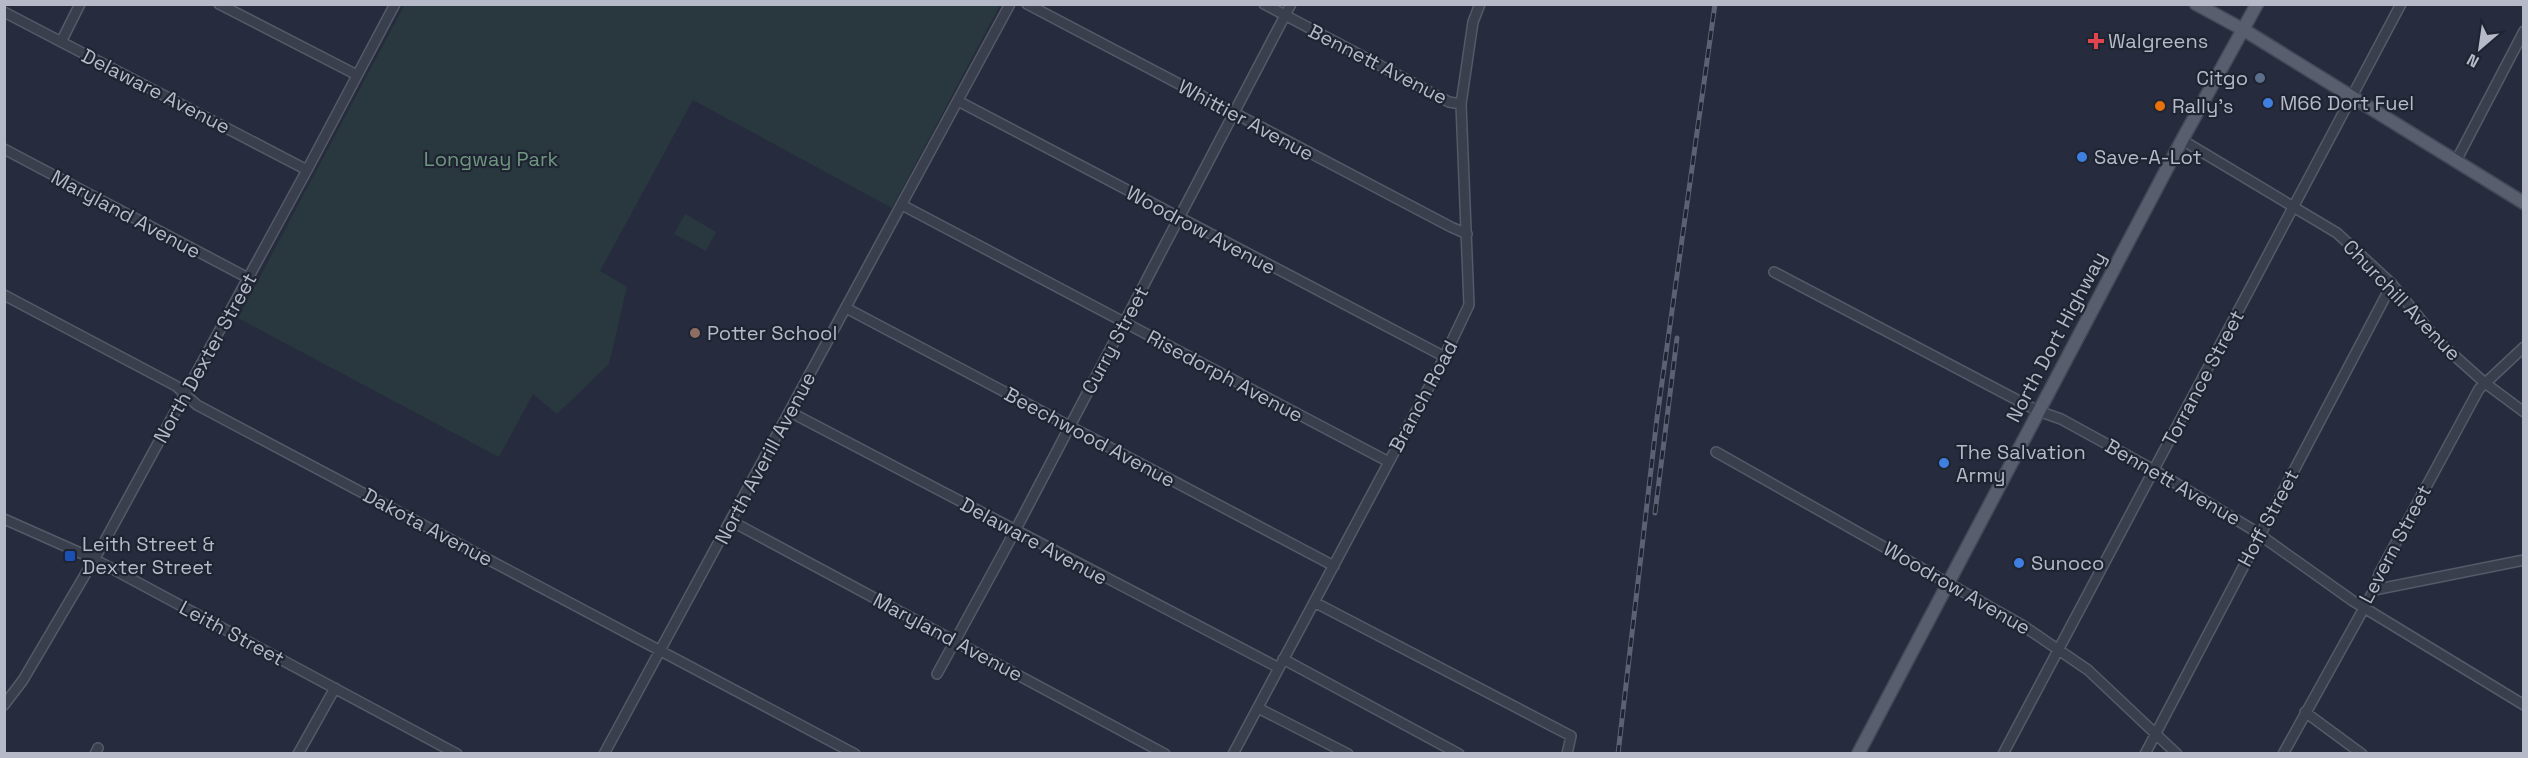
<svg xmlns="http://www.w3.org/2000/svg" width="2528" height="758" font-family="'Space Grotesk',sans-serif">
	<rect width="100%" height="100%" fill="#262c3d"/>
	<path fill="#28383e" d="M 405,4 L 1000,4 L 1000,5 L 892,208 L 693,100 L 600,271 L 627,287 L 609,364 L 557,414 L 533,394 L 499,457 L 238,318 Z
		M 685,214 L 716,232 L 706,251 L 674,234 Z"/>
	<g fill="none" stroke-linecap="round" stroke-linejoin="round">
		<g stroke="#555a68" stroke-width="12">
			<path id="minor" d="M 219,4 L 357,75
				M 1027,4 L 1451,227 L 1467,234
				M 1264,4 L 1449,102 L 1461,104
				M 4,12 L 307,170
				M 61,42 L 80,4
				M 958,101 L 1445,357
				M 2182,140 L 2337,233 L 2392,284 L 2438,341 L 2485,383 L 2524,412
				M 4,149 L 248,278
				M 2456,161 L 2524,31
				M 902,205 L 1389,462
				M 1774,272 L 2038,411 L 2061,419 L 2154,470 L 2250,528 L 2353,601 L 2524,705
				M 4,295 L 176,386 L 197,405 L 855,754
				M 846,308 L 1334,566
				M 790,412 L 1279,668
				M 1716,452 L 2022,625 L 2088,670 L 2177,754
				M 4,519 L 94,559 L 457,754
				M 731,521 L 1165,754
				M 2374,590 L 2524,560
				M 1314,602 L 1571,736 L 1567,754
				M 1283,659 L 1459,754
				M 937,674 L 1015,531 L 1291,4
				M 4,705 L 23,680 L 102,546 L 307,170 L 395,4
				M 1258,708 L 1348,754
				M 2305,712 L 2362,754
				M 95,754 L 98,748
				M 298,754 L 335,688
				M 604,754 L 1010,4
				M 1233,754 L 1437,372 L 1469,305 L 1461,104 L 1473,22 L 1480,4
				M 2003,754 L 2401,4
				M 2145,754 L 2392,284
				M 2283,754 L 2374,590 L 2379,574 L 2479,389 L 2524,347"/>
		</g>
		<g stroke="#434856" stroke-width="15">
			<path id="major" d="M 2196,4 L 2244,30 L 2524,203
				M 1858,754 L 2182,140 L 2257,4"/>
		</g>
		<use href="#minor" stroke="#3a3f4d" stroke-width="9"/>
		<use href="#major" stroke="#585e6d" stroke-width="12"/>
		<g stroke="#5c6274" stroke-width="5">
			<path id="rail" d="M 1655,513 L 1677,338
				M 1618,754 L 1657,418 L 1715,4"/>
		</g>
		<use href="#rail" stroke="#1f2432" stroke-width="3" stroke-dasharray="9" stroke-linecap="butt"/>
	</g>
	<path fill="#e0444e" stroke="#1f2432" stroke-width="2" d="M2093 32h6v6h6v6h-6v6h-6v-6h-6v-6h6z"/>
	<circle fill="#5c6f8a" stroke="#1f2432" stroke-width="2" cx="2260" cy="78" r="6"/>
	<g fill="#3f7fe0" stroke="#1f2432" stroke-width="2">
		<circle cx="2268" cy="103" r="6"/>
		<circle cx="2082" cy="157" r="6"/>
		<circle cx="1944" cy="463" r="6"/>
		<circle cx="2019" cy="563" r="6"/>
	</g>
	<circle fill="#e8710a" stroke="#1f2432" stroke-width="2" cx="2160" cy="106" r="6"/>
	<circle fill="#8d6e63" stroke="#1f2432" stroke-width="2" cx="695" cy="333" r="6"/>
	<rect fill="#1a4fb4" stroke="#1f2432" stroke-width="2" x="64" y="550" width="12" height="12" rx="3"/>
	<g text-anchor="middle" dominant-baseline="central" stroke-width="4.5" stroke-linejoin="round" paint-order="stroke">
		<g font-size="20" fill="#b6bac8" stroke="#1f2432" text-anchor="start">
			<text x="2108" y="41">Walgreens</text>
			<text x="2248" y="78" text-anchor="end">Citgo</text>
			<text x="2280" y="103">M66 Dort Fuel</text>
			<text x="2172" y="106">Rally's</text>
			<text x="2094" y="157">Save-A-Lot</text>
			<text x="707" y="333">Potter School</text>
			<text x="1956" y="452">The Salvation<tspan x="1956" dy="23">Army</tspan></text>
			<text x="82" y="544">Leith Street &amp;<tspan x="82" dy="23">Dexter Street</tspan></text>
			<text x="2031" y="563">Sunoco</text>
		</g>
		<g font-size="20" fill="#b6bac8" stroke="#1f2432">
			<text transform="translate(1378 64) rotate(27)">Bennett Avenue</text>
			<text transform="translate(156 91) rotate(27)">Delaware Avenue</text>
			<text transform="translate(1246 120) rotate(28)">Whittier Avenue</text>
			<text transform="translate(126 214) rotate(28)">Maryland Avenue</text>
			<text transform="translate(1201 230) rotate(28)">Woodrow Avenue</text>
			<text transform="translate(2402 300) rotate(46)">Churchill Avenue</text>
			<text transform="translate(2056 337) rotate(-62)">North Dort Highway</text>
			<text transform="translate(1115 340) rotate(-62)">Curry Street</text>
			<text transform="translate(205 358) rotate(-61)">North Dexter Street</text>
			<text transform="translate(1225 376) rotate(28)">Risedorph Avenue</text>
			<text transform="translate(2203 378) rotate(-62)">Torrance Street</text>
			<text transform="translate(1423 396) rotate(-62)">Branch Road</text>
			<text transform="translate(1090 437) rotate(28)">Beechwood Avenue</text>
			<text transform="translate(765 458) rotate(-62)">North Averill Avenue</text>
			<text transform="translate(2173 482) rotate(30)">Bennett Avenue</text>
			<text transform="translate(2268 518) rotate(-62)">Hoff Street</text>
			<text transform="translate(428 527) rotate(28)">Dakota Avenue</text>
			<text transform="translate(1034 541) rotate(28)">Delaware Avenue</text>
			<text transform="translate(2395 544) rotate(-62)">Levern Street</text>
			<text transform="translate(1957 588) rotate(30)">Woodrow Avenue</text>
			<text transform="translate(232 633) rotate(28)">Leith Street</text>
			<text transform="translate(948 637) rotate(28)">Maryland Avenue</text>
		</g>
		<g font-size="20" fill="#6f977f" stroke="#1f2432">
			<text x="491" y="159">Longway Park</text>
		</g>
	</g>
	<rect width="2528" height="758" fill="none" stroke="#b6bac8" stroke-width="12"/>
	<g transform="translate(2480 48) rotate(209)" stroke="#1f2432" stroke-width="4.5" paint-order="stroke">
	<path d="M0-4.5L10 22L0 15L-10 22Z" fill="#b6bac8"/>
	<text y="-9" font-size="16" font-weight="bold" text-anchor="middle" fill="#b6bac8">N</text>
	</g>
</svg>
